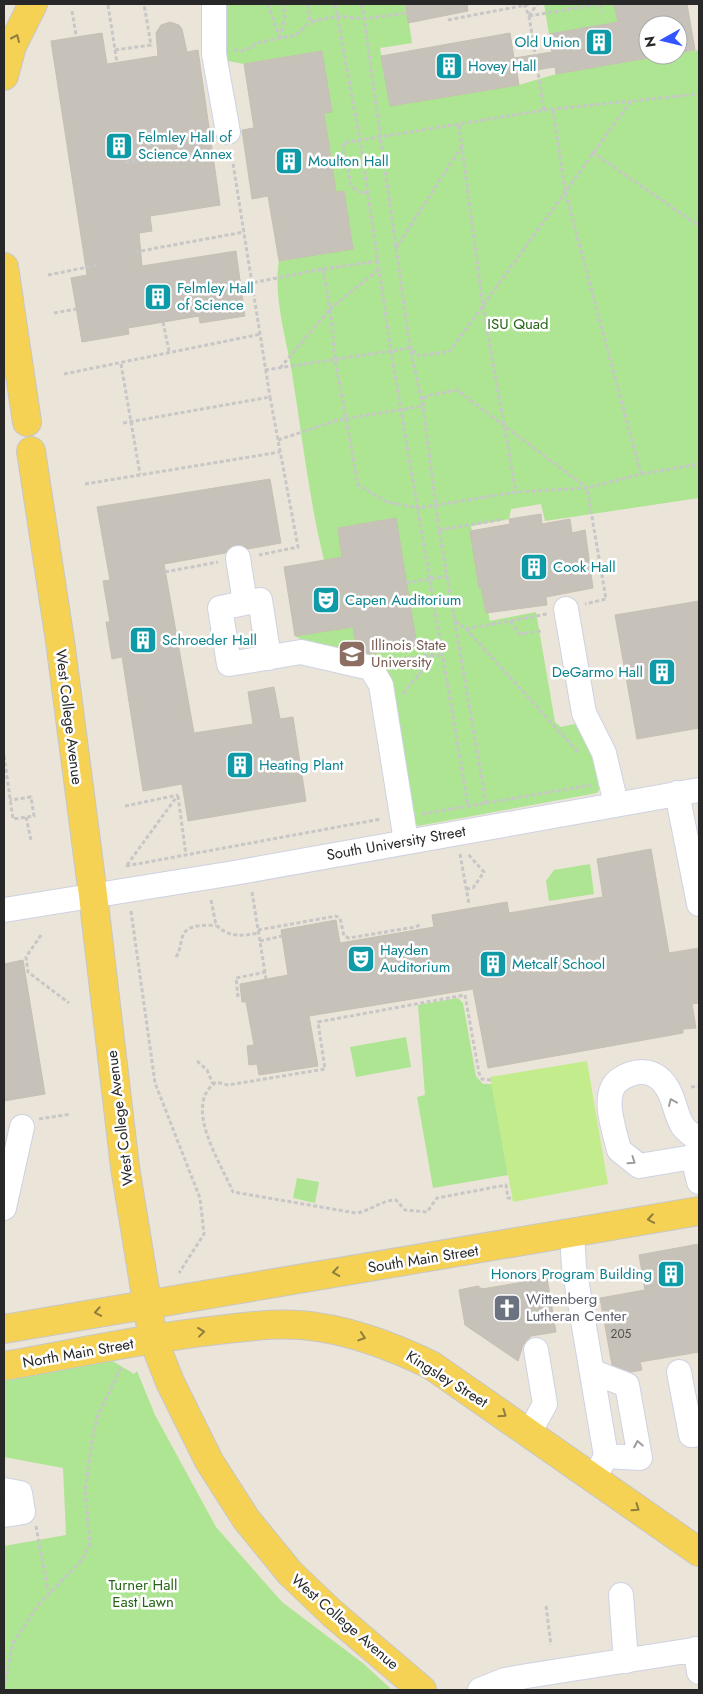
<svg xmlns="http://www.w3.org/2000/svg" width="703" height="1694" font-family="Jost,sans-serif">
	<rect width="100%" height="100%" fill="#ebe4d9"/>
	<path fill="#ade592" d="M 219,4 L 406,4 L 412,43 L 380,48 L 390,105 L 519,85 L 556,74 L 664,55 L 678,55 L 678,53 L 699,50 L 699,498 L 545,521 L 541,504 L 511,509 L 509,519 L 471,526 L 490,621 L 536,612 L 555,722 L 561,727 L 575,724 L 600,750 L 604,782 L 597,793 L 418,826 L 408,821 L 386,683 L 295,636 L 353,627 L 358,655 L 416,646 L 395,518 L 338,528 L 343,557 L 324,560 C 309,499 302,435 292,373 C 286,337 273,297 279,261 L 353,248 L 344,191 L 336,192 L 324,113 L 332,111 L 322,52 L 244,64 L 228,61 Z
		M 544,4 L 614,4 L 618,22 L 549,34 Z
		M 590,864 L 594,894 L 549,901 L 546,881 L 554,870 Z
		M 458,998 L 463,1003 L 476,1076 L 483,1084 L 492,1084 L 508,1175 L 433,1188 L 417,1097 L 425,1095 L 418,1005 Z
		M 406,1037 L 411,1067 L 356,1077 L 350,1047 Z
		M 297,1178 L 319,1182 L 315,1203 L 293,1198 Z
		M 111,1360 L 134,1374 L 137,1371 L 155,1415 L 216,1527 L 282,1602 L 364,1664 L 392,1690 L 4,1690 L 4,1546 L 66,1535 L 63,1468 L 4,1457 L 4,1379 Z"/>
	<path fill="#c3ed8d" d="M 587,1061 L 608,1184 L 513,1202 L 490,1077 Z"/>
	<path fill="#c6c1b9" stroke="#c6c0b3" d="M 406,4 L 467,4 L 468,11 L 408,23 Z
		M 614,4 L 687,4 L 695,50 L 678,53 L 678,25 L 648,25 L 648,58 L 556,74 L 555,67 L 517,73 L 519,85 L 390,106 L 381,56 L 510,33 L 514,58 L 552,52 L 549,34 L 618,22 Z
		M 170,22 L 179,25 L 182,29 L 187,52 L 198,50 L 220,205 L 150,216 L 152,231 L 139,233 L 142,266 L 236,251 L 245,316 L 200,323 L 199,316 L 128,328 L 129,334 L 82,342 L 71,278 L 87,275 L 51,41 L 102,33 L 107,64 L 158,56 L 156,33 L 161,25 Z
		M 322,51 L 332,112 L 324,113 L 336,192 L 344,191 L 353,249 L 279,261 L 268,196 L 252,199 L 242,130 L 254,128 L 244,64 Z
		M 270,479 L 281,543 L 248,549 L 242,545 L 235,545 L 225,553 L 164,564 L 194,733 L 253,724 L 248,692 L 274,687 L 280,719 L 293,717 L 306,801 L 188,821 L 182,784 L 143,791 L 122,657 L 112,659 L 106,622 L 110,622 L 103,581 L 110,580 L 97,507 Z
		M 541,514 L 542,524 L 570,519 L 572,533 L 585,530 L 593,588 L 546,597 L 547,605 L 486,613 L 481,587 L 479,588 L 470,531 L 510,524 L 509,519 Z
		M 396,518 L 417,646 L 370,654 L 357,651 L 353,627 L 295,636 L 284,567 L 342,557 L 338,528 Z
		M 699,601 L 699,728 L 637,739 L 615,615 Z
		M 651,849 L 669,953 L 699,948 L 699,1003 L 692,1004 L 696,1028 L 683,1029 L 683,1033 L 488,1068 L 473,989 L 309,1016 L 318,1066 L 259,1075 L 257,1064 L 249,1065 L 247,1046 L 254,1045 L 246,1002 L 242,1002 L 240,984 L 288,975 L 281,930 L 336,920 L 340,943 L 434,927 L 432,915 L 507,902 L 509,913 L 603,897 L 597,859 Z
		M 23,960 L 45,1094 L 4,1101 L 4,964 Z
		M 699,1244 L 699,1352 L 640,1362 L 642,1370 L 631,1372 L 612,1365 L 600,1298 L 645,1290 L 639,1255 Z
		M 547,1278 L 556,1332 L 531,1336 L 523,1345 L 518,1361 L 465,1325 L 459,1290 L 478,1286 L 482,1289 Z"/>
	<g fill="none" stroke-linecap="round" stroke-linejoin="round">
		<g stroke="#ced2e2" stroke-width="26">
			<path id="minor" d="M 214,4 L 214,54 L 228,132
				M 238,558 L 245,603
				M 566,609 L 584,713 L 604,753 L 616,804
				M 269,658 L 260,600 L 220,608 L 229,664 L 301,652 L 371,668 L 381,685 L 406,841
				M 677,793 L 699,904
				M 4,910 L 234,873 L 699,790
				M 699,1141 C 694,1136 686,1131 682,1125 C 675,1113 674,1097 666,1086 C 654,1068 635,1069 619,1080 C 600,1094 615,1132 619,1150 L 639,1166 L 693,1157 L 699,1182
				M 4,1208 L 22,1127
				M 572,1233 L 574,1267 L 606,1456 L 595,1477
				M 593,1372 L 627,1385 L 640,1458 L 606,1456
				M 679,1372 L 691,1435 L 699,1434
				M 529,1433 L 545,1404 L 536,1350
				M 4,1490 L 20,1493 L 23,1512 L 4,1515
				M 621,1595 L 626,1661
				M 696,1649 L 699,1672
				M 480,1690 L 505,1680 L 527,1676 L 699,1649"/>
		</g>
		<g stroke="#c7c7c7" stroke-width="30">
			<path id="major" d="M 4,76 L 12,46 L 33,4
				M 4,267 L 27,422
				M 31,451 L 60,641 L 93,895 L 125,1167 L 153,1339 L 170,1382 L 209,1461 L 246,1519 L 290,1573 L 333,1614 L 422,1690
				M 4,1329 L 699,1211
				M 4,1366 C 72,1354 141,1339 210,1331 C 245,1327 282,1321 317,1327 C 358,1333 394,1347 431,1365 L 699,1552"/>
		</g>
		<path stroke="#c7c7c7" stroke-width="3" stroke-dasharray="4 2.5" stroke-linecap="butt" d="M 268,4 L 280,39
			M 308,4 L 310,22 L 337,16 L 364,19 L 407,13
			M 335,4 L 360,140 L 391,351 L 468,806
			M 362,4 L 410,348 L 423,406 L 439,530 L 486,803
			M 524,4 L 529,16 L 544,110
			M 600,4 L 602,12
			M 108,5 L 115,50 L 151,45 L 144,4
			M 72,11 L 76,35
			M 529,16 L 600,4
			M 529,16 L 537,4
			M 448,20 L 531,4
			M 280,38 L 285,16 L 283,4
			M 115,50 L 117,63
			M 234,50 L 241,51 L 251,48 L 257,43 L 296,35 L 310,22
			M 553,110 L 565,191 L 641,474
			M 459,125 L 483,307 L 516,492
			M 231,151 L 270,397
			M 131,152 L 133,162
			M 592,152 L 699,226
			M 125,163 L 204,152 L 232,157
			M 368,193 L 359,192 L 351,186 L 343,143 L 544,110 L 630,101
			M 396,248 L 462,146
			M 135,252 L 244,232
			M 323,269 L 378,261
			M 48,275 L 98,265
			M 241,285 L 323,269 L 330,309 L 379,269
			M 54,313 L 76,309
			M 163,322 L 169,351
			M 121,364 L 140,474
			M 280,368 L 330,309 L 335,359 L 358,485 L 387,502 L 419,508 L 516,492 L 587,488 L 606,599 L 585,604
			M 265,370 L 410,348 L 419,356 L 450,351 L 631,101 L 699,94
			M 64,374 L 261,334
			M 123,423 L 270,397 L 298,547 L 259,555
			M 278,440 L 338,420 L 423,406 L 426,396 L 457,390 L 587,488 L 641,474 L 699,464
			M 85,484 L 280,452
			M 439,530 L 504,519
			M 165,572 L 218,562
			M 406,583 L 447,576
			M 455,621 L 466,629 L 579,753
			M 510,622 L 520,634 L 541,631
			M 466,629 L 547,614
			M 391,660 L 432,655 L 443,656
			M 403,694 L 431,659 L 432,655
			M 4,756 L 13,819 L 34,816 L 31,797 L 10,800
			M 178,796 L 186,855
			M 125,806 L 178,795
			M 422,814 L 591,785
			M 26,817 L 31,840
			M 460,854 L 469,904
			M 127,865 L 178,795
			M 126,866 L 381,819
			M 466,889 L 473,888 L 484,872 L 467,853
			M 252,892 L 266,979
			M 211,900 L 216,925 C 230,938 241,936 259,933
			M 131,911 L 155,1083 L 200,1198 L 204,1234 L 179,1273
			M 258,930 L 336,916 L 340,918 L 344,936 L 349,938 L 415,927 L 422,924
			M 41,935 L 26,957 L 28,972 L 69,1003
			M 260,941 L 282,936
			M 176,957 C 180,951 180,946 182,938 C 186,923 204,926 216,925
			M 238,997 L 236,978 L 266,972
			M 197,1061 L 207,1070 L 213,1084
			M 491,1080 L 482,1079 L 479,1073 L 465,995 L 318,1022 L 325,1069 L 228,1085 L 216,1082 C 182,1106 221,1163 233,1192 L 356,1213 C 371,1211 381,1200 396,1200 L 405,1210 L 427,1212 L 437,1198 L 506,1185 L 508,1198 L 513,1198
			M 691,1087 L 699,1086
			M 39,1119 L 71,1114
			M 36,1526 L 48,1591
			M 546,1606 L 551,1645
			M 4,1688 L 13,1643 L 39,1604 L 82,1560 L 90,1544 L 85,1491 L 93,1434 L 98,1415 L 121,1368"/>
		<use href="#minor" stroke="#fff" stroke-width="24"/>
		<use href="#major" stroke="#f6d254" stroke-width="28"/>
	</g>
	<defs><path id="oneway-chevron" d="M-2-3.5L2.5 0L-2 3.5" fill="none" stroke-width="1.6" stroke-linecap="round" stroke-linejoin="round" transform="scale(1.25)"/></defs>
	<g stroke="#8f7d3e">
		<use href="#oneway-chevron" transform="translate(16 38) rotate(-66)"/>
		<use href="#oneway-chevron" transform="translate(651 1219) rotate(170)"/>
		<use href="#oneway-chevron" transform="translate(336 1272) rotate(171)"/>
		<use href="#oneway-chevron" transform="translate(98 1312) rotate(170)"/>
		<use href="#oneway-chevron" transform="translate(201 1332) rotate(-7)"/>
		<use href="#oneway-chevron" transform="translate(362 1337) rotate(18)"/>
		<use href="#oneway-chevron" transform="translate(503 1414) rotate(35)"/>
		<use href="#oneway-chevron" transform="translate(636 1508) rotate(35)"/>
	</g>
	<g stroke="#9e9e9e">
		<use href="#oneway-chevron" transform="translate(672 1102) rotate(-113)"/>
		<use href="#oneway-chevron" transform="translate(632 1161) rotate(35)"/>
		<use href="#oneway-chevron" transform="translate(638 1444) rotate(-101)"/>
	</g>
	<defs>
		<g id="building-square" transform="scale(1.4375)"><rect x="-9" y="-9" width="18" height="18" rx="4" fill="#0f9aa8" stroke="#fff"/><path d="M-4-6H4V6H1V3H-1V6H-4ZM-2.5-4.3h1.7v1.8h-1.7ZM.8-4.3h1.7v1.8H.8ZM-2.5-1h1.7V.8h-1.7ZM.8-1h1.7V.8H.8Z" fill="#fff"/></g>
		<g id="theatre-square" transform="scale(1.4375)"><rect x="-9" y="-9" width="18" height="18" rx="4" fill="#0f9aa8" stroke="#fff"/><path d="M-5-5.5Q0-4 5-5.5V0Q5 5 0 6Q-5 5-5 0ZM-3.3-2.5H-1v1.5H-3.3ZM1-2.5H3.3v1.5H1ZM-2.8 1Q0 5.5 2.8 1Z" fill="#fff"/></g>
		<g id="university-square" transform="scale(1.4375)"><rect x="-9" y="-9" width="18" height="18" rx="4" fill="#8d6e63" stroke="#fff"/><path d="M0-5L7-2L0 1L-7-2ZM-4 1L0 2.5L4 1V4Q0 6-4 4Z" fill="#fff"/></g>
		<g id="church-square" transform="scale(1.4375)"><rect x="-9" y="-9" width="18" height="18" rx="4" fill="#6b7280" stroke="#fff"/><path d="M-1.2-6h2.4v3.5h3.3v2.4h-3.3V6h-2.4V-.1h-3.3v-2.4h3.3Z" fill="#fff"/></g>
	</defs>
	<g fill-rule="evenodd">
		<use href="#building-square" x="599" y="42"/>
		<use href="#building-square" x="449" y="66"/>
		<use href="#building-square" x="119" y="146"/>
		<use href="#building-square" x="289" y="161"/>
		<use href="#building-square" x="158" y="297"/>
		<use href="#building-square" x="534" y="567"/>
		<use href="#theatre-square" x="326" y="600"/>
		<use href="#building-square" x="143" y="640"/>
		<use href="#university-square" x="352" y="654"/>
		<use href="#building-square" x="662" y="672"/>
		<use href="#building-square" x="240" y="765"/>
		<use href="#theatre-square" x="361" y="959"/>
		<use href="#building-square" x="493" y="964"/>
		<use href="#building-square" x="671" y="1274"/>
		<use href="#church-square" x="507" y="1308"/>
	</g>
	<g text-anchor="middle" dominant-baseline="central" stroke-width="5" stroke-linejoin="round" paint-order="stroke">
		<g font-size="12" fill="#504e4c">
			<text x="621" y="1334">205</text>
		</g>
		<g font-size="15" fill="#0d838f" stroke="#fff" text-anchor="start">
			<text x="580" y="42" text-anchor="end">Old Union</text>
			<text x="468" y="66">Hovey Hall</text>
			<text x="138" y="137">Felmley Hall of<tspan x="138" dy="17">Science Annex</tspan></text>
			<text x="308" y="161">Moulton Hall</text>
			<text x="177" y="288">Felmley Hall<tspan x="177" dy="17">of Science</tspan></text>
			<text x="553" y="567">Cook Hall</text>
			<text x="345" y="600">Capen Auditorium</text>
			<text x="162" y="640">Schroeder Hall</text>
			<text x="643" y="672" text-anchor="end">DeGarmo Hall</text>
			<text x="259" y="765">Heating Plant</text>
			<text x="380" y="950">Hayden<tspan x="380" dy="17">Auditorium</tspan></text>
			<text x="512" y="964">Metcalf School</text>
			<text x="652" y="1274" text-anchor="end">Honors Program Building</text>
		</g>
		<g font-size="15" fill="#266716" stroke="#fff">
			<text x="518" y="324">ISU Quad</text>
			<text x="143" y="1585">Turner Hall<tspan x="143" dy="17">East Lawn</tspan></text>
		</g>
		<g font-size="15" fill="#785e54" stroke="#fff" text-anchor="start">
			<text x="371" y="645">Illinois State<tspan x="371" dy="17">University</tspan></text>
		</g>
		<g font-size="15" fill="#282828" stroke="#fff">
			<text transform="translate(69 717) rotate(83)">West College Avenue</text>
			<text transform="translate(396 843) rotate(-10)">South University Street</text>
			<text transform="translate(120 1118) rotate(-97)">West College Avenue</text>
			<text transform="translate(423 1259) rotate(-9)">South Main Street</text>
			<text transform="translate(78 1353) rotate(-10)">North Main Street</text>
			<text transform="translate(447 1379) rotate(32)">Kingsley Street</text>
			<text transform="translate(345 1622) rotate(41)">West College Avenue</text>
		</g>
		<g font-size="15" fill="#5b616d" stroke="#fff" text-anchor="start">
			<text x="526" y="1299">Wittenberg<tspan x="526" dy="17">Lutheran Center</tspan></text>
		</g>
	</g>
	<rect width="703" height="1694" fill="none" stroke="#282828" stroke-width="10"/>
	<g transform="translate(663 40) rotate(262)"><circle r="24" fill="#ffffff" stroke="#a9a9a9"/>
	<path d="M0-4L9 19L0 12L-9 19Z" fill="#3255ff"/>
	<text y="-8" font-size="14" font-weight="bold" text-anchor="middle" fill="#282828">N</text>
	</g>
</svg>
